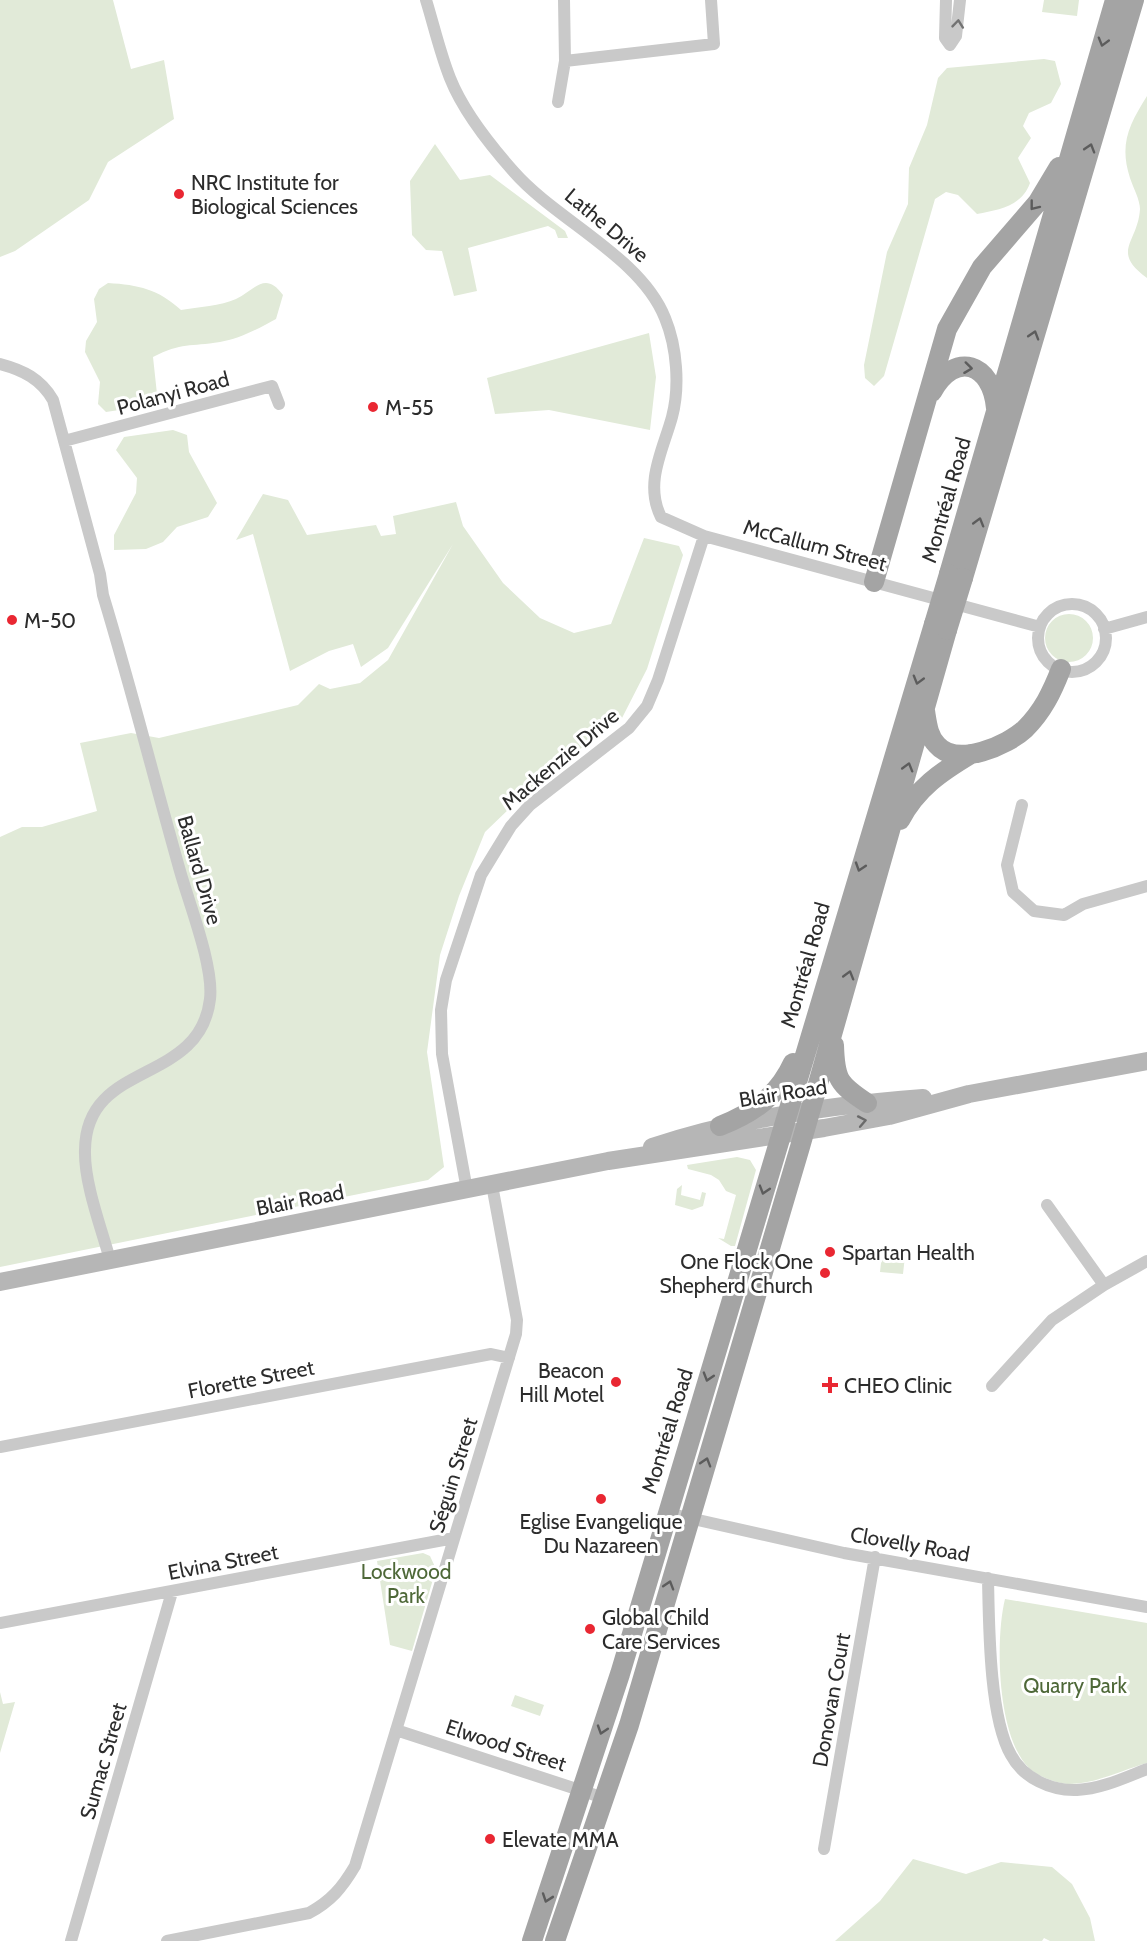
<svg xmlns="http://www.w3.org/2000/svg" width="1147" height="1941" font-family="Cabin,sans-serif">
	<rect width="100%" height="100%" fill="#fff"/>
	<path fill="#e1ead8" d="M 0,0 L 113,0 L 131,69 L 164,60 L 174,119 L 108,162 L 89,200 L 15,251 L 0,257 Z
		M 1044,0 L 1079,0 L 1077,16 L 1042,12 Z
		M 1044,59 L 1055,61 L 1061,84 L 1051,103 L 1029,113 L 1023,126 L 1031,138 L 1018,158 L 1030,183 C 1022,206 999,210 977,214 L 958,195 L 946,192 L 935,199 L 884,376 L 874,386 L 865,378 L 864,365 L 887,252 L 908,204 L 909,168 L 927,125 L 938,78 L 947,68 Z
		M 1147,96 L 1147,278 C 1110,251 1138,243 1140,209 C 1140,200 1133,187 1130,178 C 1119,144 1129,125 1147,96 Z
		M 435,144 L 460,180 L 490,175 L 565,231 L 568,238 L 558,238 L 555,230 L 548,226 L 468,248 L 477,291 L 454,296 L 442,251 L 426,250 L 412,235 L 410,181 Z
		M 108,283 C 139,285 158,289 181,310 C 198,307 221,306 236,299 C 255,290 265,270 283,295 L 276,319 C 260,328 239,339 220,342 C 190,347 182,342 153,357 L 157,394 L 152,405 L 106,412 L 98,404 L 100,382 L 85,352 L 86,341 L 97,322 L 94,299 L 99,289 Z
		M 649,333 L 656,377 L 650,430 L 549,410 L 495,414 L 487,378 Z
		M 173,430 L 187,435 L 189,452 L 217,503 L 208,517 L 177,527 L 163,542 L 146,549 L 114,550 L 114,535 L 136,493 L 137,478 L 116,450 L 124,437 Z
		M 263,494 L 288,500 L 307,535 L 376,525 L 381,536 L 396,534 L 393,516 L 456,502 L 463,526 L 503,583 L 540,618 L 574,633 L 611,624 L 644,538 L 679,546 L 683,555 L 647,669 L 622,718 L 541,778 L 485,832 L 459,896 L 440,955 L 427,1052 L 444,1167 L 428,1180 L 0,1267 L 0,837 L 22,827 L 42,827 L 97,811 L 80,743 L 131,733 L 159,738 L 298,705 L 319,684 L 330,689 L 360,683 L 388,660 L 453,544 L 388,648 L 361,667 L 353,644 L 329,651 L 290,671 L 253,534 L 236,540 Z
		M1045 638a24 24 0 1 1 48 0a24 24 0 1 1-48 0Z
		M 737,1157 L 750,1160 L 756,1170 L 735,1246 L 731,1246 L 718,1238 L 724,1239 L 736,1195 L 726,1191 L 719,1180 L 711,1175 L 688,1169 L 687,1165 Z
		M 682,1185 L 681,1195 L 700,1200 L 702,1192 L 706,1193 L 703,1206 L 692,1210 L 675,1205 L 677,1189 Z
		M 882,1254 L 905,1256 L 903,1274 L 880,1272 Z
		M 423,1553 L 430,1556 L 436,1569 L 412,1651 L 390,1645 L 377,1561 Z
		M 1005,1599 L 1147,1623 L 1147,1763 C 1122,1770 1093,1785 1067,1784 C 1056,1783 1037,1776 1029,1768 C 997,1737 995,1639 1005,1599 Z
		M 0,1692 L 3,1704 L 15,1702 L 0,1753 Z
		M 515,1695 L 544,1705 L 540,1716 L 511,1706 Z
		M 913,1859 L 966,1874 L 1001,1862 L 1052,1867 L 1072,1884 L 1090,1918 L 1095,1941 L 1050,1941 L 1044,1938 L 1042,1941 L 835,1941 L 880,1901 Z"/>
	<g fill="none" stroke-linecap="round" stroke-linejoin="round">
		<path stroke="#c9c9c9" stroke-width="12" d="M 426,0 C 434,26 440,53 450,78 C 463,111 490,145 514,172 C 556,220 641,257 665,318 C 677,347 680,387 672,417 C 663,450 644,483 661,517 L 704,536 L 1040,627
			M 946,0 L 945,38 L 950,45 L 956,36 L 960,0
			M 565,61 L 714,44 L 711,0
			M 558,102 L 565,61 L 564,0
			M 0,364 C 23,370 41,379 53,400 L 100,574 L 103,595 C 131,687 154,779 180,871 C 189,903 214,967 210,999 C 200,1086 86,1059 85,1150 C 84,1183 101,1227 110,1260
			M 64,441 L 272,386 L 279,404
			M1038 638a34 34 0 1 1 68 0a34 34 0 1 1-68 0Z
			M 1104,629 L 1147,617
			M 1022,805 L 1007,865 L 1013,892 L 1034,911 L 1064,915 L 1083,904 L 1147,886
			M 467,1190 L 442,1054 L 441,1010 L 446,980 L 481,875 L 511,826 L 530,805 L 629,728 L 647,706 L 658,680 L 704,536
			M 1047,1205 L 1104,1285
			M 992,1386 L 1052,1320 L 1104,1285 L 1147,1261
			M 0,1447 L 491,1354 L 509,1358
			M 667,1513 L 844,1553 L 1147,1607
			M 988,1578 C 989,1624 989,1717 1011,1755 C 1023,1778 1051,1791 1077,1790 C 1101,1789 1124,1778 1147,1769
			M 0,1623 L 454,1538
			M 396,1730 L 604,1798
			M 824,1849 L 875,1557
			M 71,1941 L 172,1592
			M 167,1941 L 309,1913 C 331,1901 342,1888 355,1866 L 516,1334 L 517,1320 L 492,1185"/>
		<path stroke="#b6b6b6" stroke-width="18" d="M 652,1147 C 739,1118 831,1105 923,1098
			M 0,1282 L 608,1161 L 824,1128 L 889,1116 L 969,1094 L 1147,1061"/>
		<path stroke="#a4a4a4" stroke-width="20" d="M 932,392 C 955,350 992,363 996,408
			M 949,574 L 1115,0
			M 963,578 L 1134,0
			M 874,582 L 947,329 L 982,267 L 1038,202 L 1059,167
			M 925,711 C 927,723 928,736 937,745 C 957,768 1008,745 1025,729 C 1043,711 1052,692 1061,669
			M 900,820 C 917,788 941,772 971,754
			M 834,1045 C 835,1079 838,1084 867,1103
			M 720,1126 C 753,1113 778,1096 793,1063
			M 532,1941 L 620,1674 L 934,624
			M 555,1941 L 629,1725 L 800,1147 L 947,630"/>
		<path stroke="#a4a4a4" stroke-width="20" d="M 934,624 L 949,574
			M 947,630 L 963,578"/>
	</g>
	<defs><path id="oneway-chevron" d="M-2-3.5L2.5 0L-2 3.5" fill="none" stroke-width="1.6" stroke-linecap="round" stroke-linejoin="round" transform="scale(1.5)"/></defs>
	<use stroke="#737373" href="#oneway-chevron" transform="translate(958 24) rotate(-84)"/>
	<g stroke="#5c5c5c">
		<use href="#oneway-chevron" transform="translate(1103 42) rotate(106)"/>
		<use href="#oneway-chevron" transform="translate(1090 148) rotate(-73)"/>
		<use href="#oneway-chevron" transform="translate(1034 206) rotate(128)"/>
		<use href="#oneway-chevron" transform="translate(1034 335) rotate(-73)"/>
		<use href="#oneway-chevron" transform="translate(968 368) rotate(7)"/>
		<use href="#oneway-chevron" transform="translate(979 522) rotate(-74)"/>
		<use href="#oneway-chevron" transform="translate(918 680) rotate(106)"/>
		<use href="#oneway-chevron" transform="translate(908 767) rotate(-74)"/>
		<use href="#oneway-chevron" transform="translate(860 867) rotate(108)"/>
		<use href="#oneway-chevron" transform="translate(849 975) rotate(-74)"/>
		<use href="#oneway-chevron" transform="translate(764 1190) rotate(107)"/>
		<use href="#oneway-chevron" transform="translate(708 1377) rotate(107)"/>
		<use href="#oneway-chevron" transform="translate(706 1462) rotate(-73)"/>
		<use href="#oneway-chevron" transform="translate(669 1585) rotate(-73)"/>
		<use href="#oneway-chevron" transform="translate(602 1730) rotate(108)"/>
		<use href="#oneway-chevron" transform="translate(547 1898) rotate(109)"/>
	</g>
	<use stroke="#6a6a6a" href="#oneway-chevron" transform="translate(862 1121) rotate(-11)"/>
	<g fill="#e92732" stroke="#fff" stroke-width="2">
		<circle cx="179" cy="194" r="6"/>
		<circle cx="373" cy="407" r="6"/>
		<circle cx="12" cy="620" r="6"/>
		<circle cx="830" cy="1252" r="6"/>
		<circle cx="825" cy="1273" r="6"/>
		<circle cx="616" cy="1382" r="6"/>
		<path d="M827 1376h6v6h6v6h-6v6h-6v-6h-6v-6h6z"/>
		<circle cx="601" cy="1499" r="6"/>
		<circle cx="590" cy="1629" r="6"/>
		<circle cx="490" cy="1839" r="6"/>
	</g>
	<g text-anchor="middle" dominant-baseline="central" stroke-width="6" stroke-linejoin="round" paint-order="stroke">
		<g font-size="21" fill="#2c2c2c" stroke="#fff" text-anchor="start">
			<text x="191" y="182">NRC Institute for<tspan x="191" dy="24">Biological Sciences</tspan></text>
			<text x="385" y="407">M-55</text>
			<text x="24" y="620">M-50</text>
			<text x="842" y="1252">Spartan Health</text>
			<text x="813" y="1261" text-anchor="end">One Flock One<tspan x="813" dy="24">Shepherd Church</tspan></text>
			<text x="604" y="1370" text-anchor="end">Beacon<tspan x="604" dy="24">Hill Motel</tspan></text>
			<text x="844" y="1385">CHEO Clinic</text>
			<text x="601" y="1521" text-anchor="middle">Eglise Evangelique<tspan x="601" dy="24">Du Nazareen</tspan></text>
			<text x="602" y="1617">Global Child<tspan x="602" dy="24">Care Services</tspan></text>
			<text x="502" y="1839">Elevate MMA</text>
		</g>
		<g font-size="21" fill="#2c2c2c" stroke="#fff">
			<text transform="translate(607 225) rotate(40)">Lathe Drive</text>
			<text transform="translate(173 393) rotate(-15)">Polanyi Road</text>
			<text transform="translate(946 500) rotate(-74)">Montréal Road</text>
			<text transform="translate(815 545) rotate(15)">McCallum Street</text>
			<text transform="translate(560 759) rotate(-40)">Mackenzie Drive</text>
			<text transform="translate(200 870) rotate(74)">Ballard Drive</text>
			<text transform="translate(805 965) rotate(-74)">Montréal Road</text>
			<text transform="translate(783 1093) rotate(-9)">Blair Road</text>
			<text transform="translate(300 1200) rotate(-11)">Blair Road</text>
			<text transform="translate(251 1379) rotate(-11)">Florette Street</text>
			<text transform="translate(667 1431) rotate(-73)">Montréal Road</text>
			<text transform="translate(453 1475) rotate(-73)">Séguin Street</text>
			<text transform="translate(910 1544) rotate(10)">Clovelly Road</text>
			<text transform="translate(223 1562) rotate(-11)">Elvina Street</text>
			<text transform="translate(831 1700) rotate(-80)">Donovan Court</text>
			<text transform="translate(506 1745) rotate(18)">Elwood Street</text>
			<text transform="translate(103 1761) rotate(-74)">Sumac Street</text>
		</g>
		<g font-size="21" fill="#4e6838" stroke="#fff">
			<text x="406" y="1571">Lockwood<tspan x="406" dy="24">Park</tspan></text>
			<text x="1075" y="1685">Quarry Park</text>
		</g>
	</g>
</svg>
